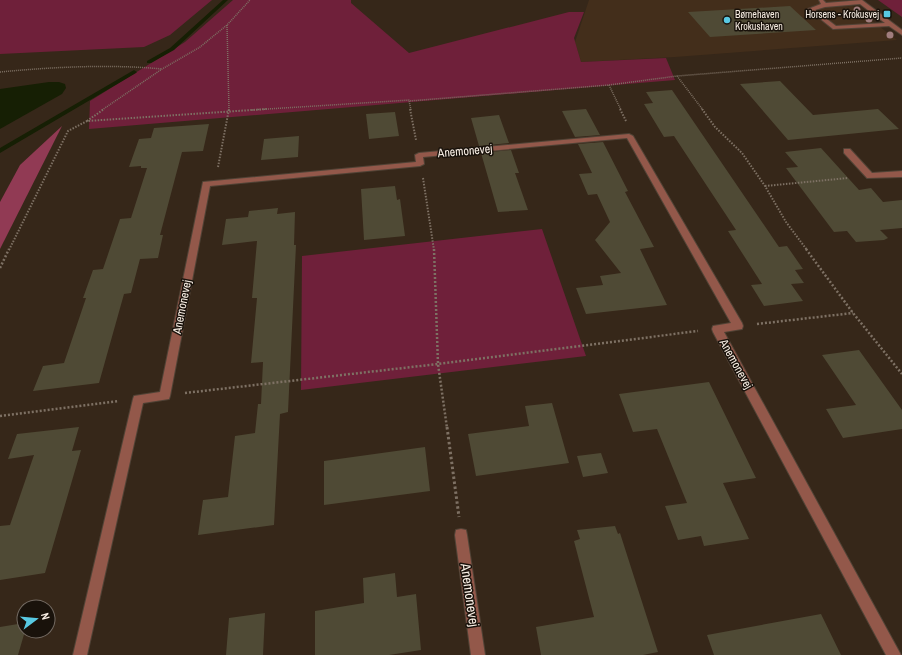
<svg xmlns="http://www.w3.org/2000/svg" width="902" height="655" font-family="'Archivo Narrow',sans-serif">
	<rect width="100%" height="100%" fill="#362719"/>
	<path fill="#432e1b" d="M 589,0 L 845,0 L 897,40 L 675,57 L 581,62 L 575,42 Z"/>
	<path fill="#6f203a" d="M 0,0 L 212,0 L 170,35 L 144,47 L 0,54 Z
		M 233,0 L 351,0 L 351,3 L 409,53 L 569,12 L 584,12 L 574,38 L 581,62 L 666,58 L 675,80 L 89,129 L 90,101 L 185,42 Z
		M 878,0 L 902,0 L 902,17 Z
		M 542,229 L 586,356 L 301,390 L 302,256 Z"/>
	<path fill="#913a54" d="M 62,126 L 0,249 L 0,202 L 20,165 Z"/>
	<path fill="#161f04" d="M 49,82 L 59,82 L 65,84 L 66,88 L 62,94 L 0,129 L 0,89 Z"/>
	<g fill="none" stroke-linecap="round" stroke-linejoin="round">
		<path fill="#161f04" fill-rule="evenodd" d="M 223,0 L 228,0 L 174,50 L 151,63 L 147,63 L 147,61 L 170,48 Z
			M 134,70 L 137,72 L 136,73 L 0,153 L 0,148 Z"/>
	</g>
	<path fill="#4f4a35" d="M 790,6 L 816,30 L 710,37 L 688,12 Z
		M 780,81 L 813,115 L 878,109 L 899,129 L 788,140 L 740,84 Z
		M 672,90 L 779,247 L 787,246 L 803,269 L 795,270 L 804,283 L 791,284 L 803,301 L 764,306 L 751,285 L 762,284 L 728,231 L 736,230 L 674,136 L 664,137 L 644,104 L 653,103 L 646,92 Z
		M 586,109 L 600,135 L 575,137 L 562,111 Z
		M 395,112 L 399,136 L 369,139 L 366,114 Z
		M 499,115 L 509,143 L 479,146 L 471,118 Z
		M 209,124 L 203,151 L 182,152 L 160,235 L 163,235 L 158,258 L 140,259 L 131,293 L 124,294 L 99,383 L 33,391 L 43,366 L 64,363 L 86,298 L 83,298 L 93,270 L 103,269 L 120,219 L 131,218 L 147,168 L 141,168 L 141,166 L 129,167 L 139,139 L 151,138 L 154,128 Z
		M 299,136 L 298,157 L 261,160 L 264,139 Z
		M 603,142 L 628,191 L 625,192 L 654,247 L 640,249 L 667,305 L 586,314 L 576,288 L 603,285 L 600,276 L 621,273 L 595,240 L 610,222 L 597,194 L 588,195 L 579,174 L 592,173 L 578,144 Z
		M 821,148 L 859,190 L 871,188 L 883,202 L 902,200 L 902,228 L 880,230 L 888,238 L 884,240 L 856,242 L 847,231 L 834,232 L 786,168 L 798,167 L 785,152 Z
		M 511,150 L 519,173 L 515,173 L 528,210 L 498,212 L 481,153 Z
		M 395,186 L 397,200 L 400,199 L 405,236 L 364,240 L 361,189 Z
		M 278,208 L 277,214 L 295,212 L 294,245 L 296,245 L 288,412 L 280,414 L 274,525 L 198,535 L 203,500 L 228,497 L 235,436 L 255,433 L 258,404 L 261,404 L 263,362 L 251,363 L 257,298 L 252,298 L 257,241 L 222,245 L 226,219 L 248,217 L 249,211 Z
		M 859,350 L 902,410 L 902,429 L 843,438 L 826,409 L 856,405 L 822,355 Z
		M 709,382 L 756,478 L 723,483 L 749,539 L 704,546 L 701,536 L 678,540 L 665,506 L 687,503 L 657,429 L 633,432 L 619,394 Z
		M 552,403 L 569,463 L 476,476 L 468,434 L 529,426 L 525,406 Z
		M 79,427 L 72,451 L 81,450 L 45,573 L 0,580 L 0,526 L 10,525 L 34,455 L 8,459 L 17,434 Z
		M 425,447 L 430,491 L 324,505 L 324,461 Z
		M 601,453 L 608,473 L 583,477 L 577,456 Z
		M 615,526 L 618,534 L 620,533 L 658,652 L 643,655 L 541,655 L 536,627 L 594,617 L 574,541 L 580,539 L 577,530 Z
		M 395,573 L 397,597 L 416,594 L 421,650 L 389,655 L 315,655 L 315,611 L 364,603 L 363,578 Z
		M 265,613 L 263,655 L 226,655 L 229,618 Z
		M 821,614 L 841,655 L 714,655 L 707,635 Z
		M 24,623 L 25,631 L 18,655 L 0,655 L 0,627 Z"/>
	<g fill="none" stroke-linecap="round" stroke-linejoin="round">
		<g stroke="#514336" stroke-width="2">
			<path id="minor" d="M 819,0 L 823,0 L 826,3 L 862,0 L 902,30 L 902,35 L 889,26 L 833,29 L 808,9 L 821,4 ZM 860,4 L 885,23 L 836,26 L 815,10 L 825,7 Z
				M 629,134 L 633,136 L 742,323 L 743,326 L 742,329 L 724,332 L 901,655 L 886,655 L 713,332 L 712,329 L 713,326 L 731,323 L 627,138 L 423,157 L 424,164 L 420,166 L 210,186 L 170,396 L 169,399 L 143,403 L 87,655 L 73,655 L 133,399 L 134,396 L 160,392 L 203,182 L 416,162 L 415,155 L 419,153 Z
				M 844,149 L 850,149 L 872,173 L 902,171 L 902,177 L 867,178 L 844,153 Z
				M 461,529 L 466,530 L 467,535 L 485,655 L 471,655 L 455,535 L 456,530 Z"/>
		</g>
		<path stroke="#7e7164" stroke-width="1.5" stroke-dasharray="1 1" stroke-linecap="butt" d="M 227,25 L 229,110
			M 0,72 C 53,67 109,64 162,69
			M 677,76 L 703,110
			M 609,85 L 621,110
			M 102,110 L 162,69 L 200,47 L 227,25 L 250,0
			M 252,110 L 410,100
			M 411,110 L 409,101 L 609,85 L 677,76 L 902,58"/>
		<path stroke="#7e7164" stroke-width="2" stroke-dasharray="1.5 1.5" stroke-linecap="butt" d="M 410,109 L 416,140
			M 620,109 L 626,121
			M 702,109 L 715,127 L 742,153 L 765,186 L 786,222 L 807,250
			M 87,121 L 104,109
			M 218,167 L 229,109
			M 423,178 L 434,250
			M 765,186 L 848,178
			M 9,250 L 68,131 L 87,121 L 267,109"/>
		<path stroke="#7e7164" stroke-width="2.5" stroke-dasharray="2 2" stroke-linecap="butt" d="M 434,249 L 438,364 L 447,428
			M 806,249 L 853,313 L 902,374
			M 0,268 L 9,249
			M 757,324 L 853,313
			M 185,393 L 438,364 L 698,331
			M 0,416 L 119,401"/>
		<path stroke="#7e7164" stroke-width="3" stroke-dasharray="2.5 2.5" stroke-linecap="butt" d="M 447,427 L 459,517"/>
		<use href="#minor" fill="#93584a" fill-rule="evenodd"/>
	</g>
	<g fill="#a07d7d">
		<circle cx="857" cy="10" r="3.5"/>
		<circle cx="869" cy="19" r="3.5"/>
		<circle cx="890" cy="35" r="3.5"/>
	</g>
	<g fill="#58c9e3" stroke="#19120b" stroke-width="1.5">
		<rect x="883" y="10" width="8" height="8" rx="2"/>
		<circle cx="727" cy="20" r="4"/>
	</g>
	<g text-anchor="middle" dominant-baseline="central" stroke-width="3" stroke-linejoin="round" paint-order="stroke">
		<g font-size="10" fill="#f9efe5" stroke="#19120b" text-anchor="start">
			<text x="735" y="14">Børnehaven<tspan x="735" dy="12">Krokushaven</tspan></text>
			<text x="879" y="14" text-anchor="end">Horsens - Krokusvej</text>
		</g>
		<g font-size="12" fill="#f9efe5" stroke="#19120b">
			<text transform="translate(465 151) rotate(-5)">Anemonevej</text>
			<text transform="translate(182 307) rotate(-79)">Anemonevej</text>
			<text transform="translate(736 364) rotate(61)">Anemonevej</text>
		</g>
		<g font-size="14" fill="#f9efe5" stroke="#19120b">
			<text transform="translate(470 595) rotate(82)">Anemonevej</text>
		</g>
	</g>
	<g transform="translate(36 619) rotate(74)"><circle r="19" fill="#19120b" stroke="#736a62"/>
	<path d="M0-3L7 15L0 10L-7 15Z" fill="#58c9e3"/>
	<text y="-6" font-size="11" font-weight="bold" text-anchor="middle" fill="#f9efe5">N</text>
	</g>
</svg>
